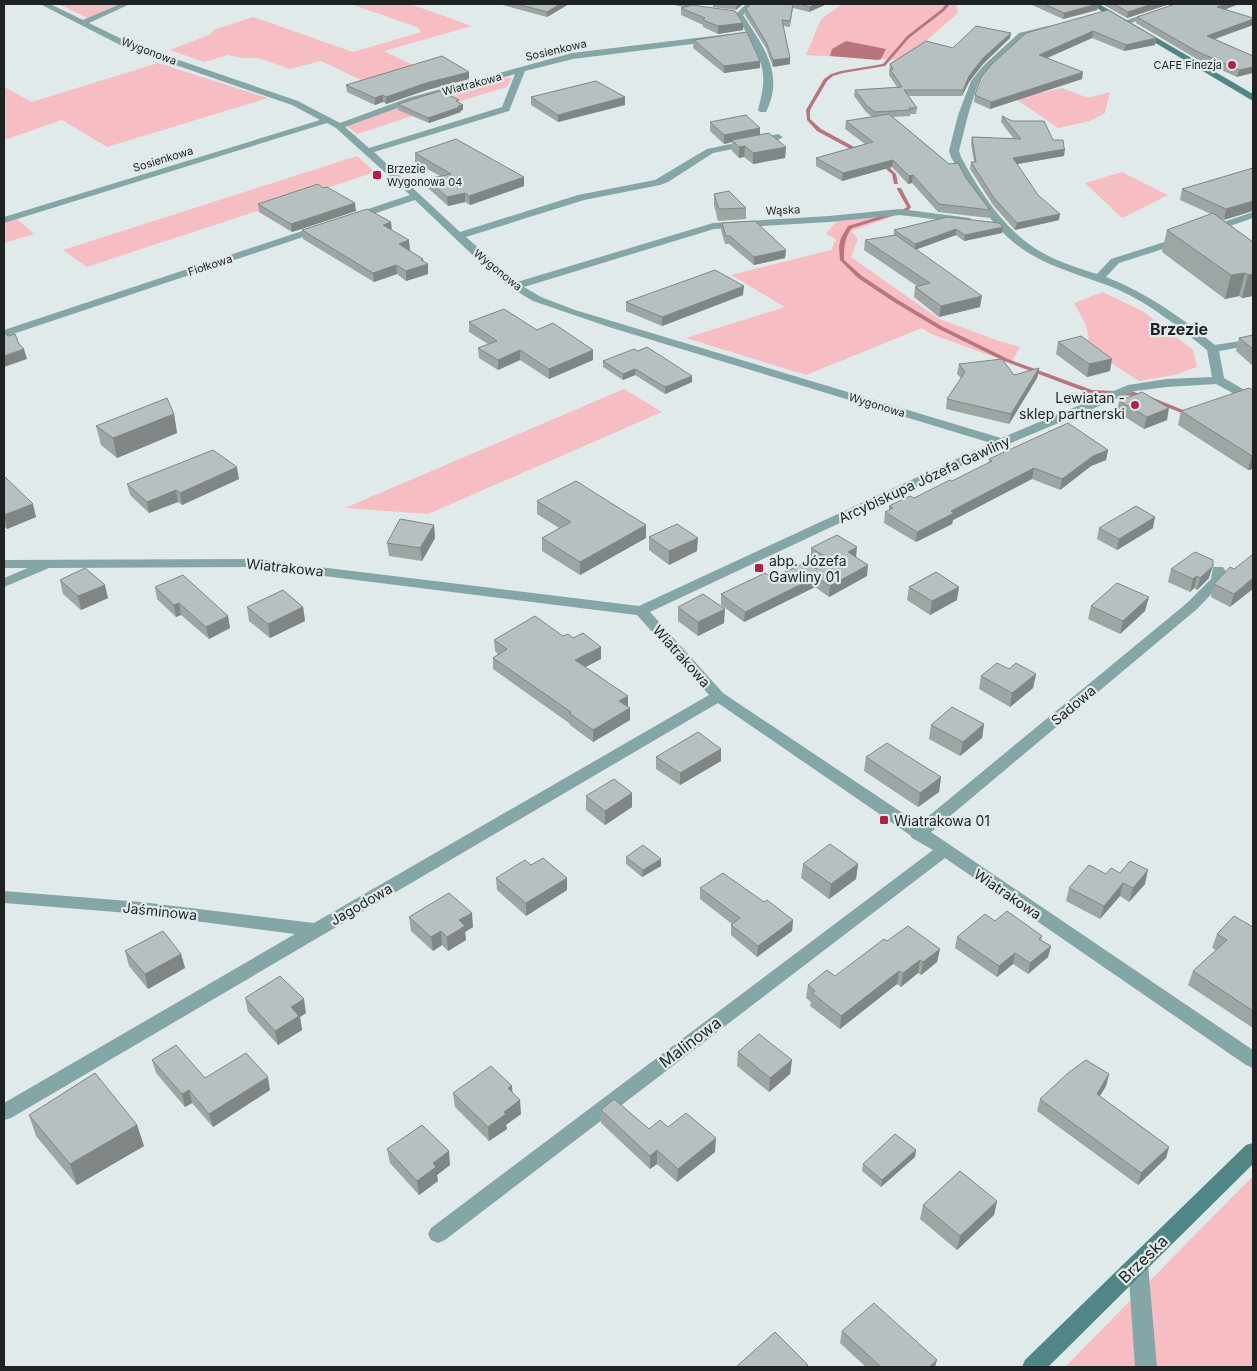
<svg xmlns="http://www.w3.org/2000/svg" width="1257" height="1371" font-family="Inter,sans-serif">
	<rect width="100%" height="100%" fill="#e0eaea"/>
	<path fill="#f6bdc2" d="M 58,4 L 119,4 L 88,18 Z
		M 350,4 L 410,4 L 472,26 L 384,51 L 415,66 L 361,80 L 321,61 L 290,69 L 258,58 L 242,58 L 228,55 L 204,62 L 170,50 L 211,34 L 213,30 L 253,17 L 353,52 L 421,32 L 417,27 Z
		M 842,4 L 956,4 L 958,13 L 904,60 L 806,55 L 821,19 Z
		M 158,63 L 268,98 L 107,147 L 62,120 L 4,140 L 4,87 L 32,102 Z
		M 503,78 L 512,78 L 507,87 L 443,106 L 357,134 L 346,126 L 406,105 Z
		M 1062,88 L 1088,98 L 1110,92 L 1105,113 L 1090,121 L 1058,128 L 1016,99 Z
		M 357,156 L 375,172 L 87,267 L 63,250 Z
		M 1122,172 L 1168,195 L 1122,218 L 1085,183 Z
		M 897,215 L 851,231 L 858,239 L 851,257 L 939,319 L 996,340 L 1020,347 L 1011,363 L 931,334 L 922,328 L 806,375 L 686,338 L 785,307 L 731,275 L 831,250 L 836,239 L 826,234 L 837,221 Z
		M 17,219 L 34,234 L 4,243 L 4,223 Z
		M 1103,292 L 1144,312 L 1193,350 L 1197,367 L 1174,375 L 1139,381 L 1084,346 L 1089,337 L 1085,323 L 1074,303 Z
		M 624,389 L 662,412 L 428,514 L 345,508 Z
		M 1253,1176 L 1253,1367 L 1065,1367 Z"/>
	<path fill="#b8757c" d="M 846,41 L 886,49 L 881,59 L 878,60 L 830,56 L 832,49 Z"/>
	<g fill="none" stroke-linecap="round" stroke-linejoin="round">
		<path fill="#b8757c" fill-rule="evenodd" d="M 946,4 L 950,4 L 944,11 L 909,38 L 885,66 L 843,73 L 833,76 L 827,81 L 810,110 L 810,119 L 821,129 L 860,150 L 860,152 L 856,152 L 817,131 L 807,120 L 806,110 L 824,79 L 831,74 L 841,71 L 883,64 L 907,36 L 942,9 Z
			M 881,163 L 885,163 L 896,174 L 898,184 L 894,184 L 892,174 L 881,165 Z
			M 897,188 L 901,188 L 911,207 L 908,211 L 852,228 C 844,238 844,248 844,260 L 862,276 L 898,300 L 943,327 L 1008,359 L 1092,390 L 1134,392 L 1151,397 L 1193,414 L 1193,416 L 1189,416 L 1147,399 L 1134,396 L 1089,393 L 1004,361 L 939,329 L 894,302 L 858,278 L 840,260 L 839,246 L 841,238 L 848,226 L 904,209 L 907,207 L 897,189 Z"/>
		<path fill="#84a6a7" fill-rule="evenodd" d="M 40,4 L 50,4 L 83,20 L 120,4 L 130,4 L 89,23 L 132,44 L 298,101 L 340,123 L 408,98 L 572,53 L 746,32 L 735,15 L 746,4 L 754,4 L 743,15 C 763,46 785,74 766,112 L 760,112 L 758,110 C 767,77 765,66 748,37 L 573,59 L 525,71 L 509,111 L 374,152 L 460,232 L 578,195 L 655,180 L 707,149 L 778,134 L 783,137 L 778,140 L 713,153 L 668,182 L 660,185 L 584,200 L 466,237 L 517,282 L 713,223 L 829,216 L 900,209 L 970,218 L 971,220 L 966,223 L 900,215 L 829,222 L 714,229 L 524,287 L 541,297 L 575,310 L 1001,438 L 1128,385 L 1167,379 L 1212,377 L 1207,350 C 1180,328 1152,305 1119,290 C 1089,277 1055,270 1027,252 C 993,231 970,191 951,157 L 949,151 L 958,115 L 971,81 L 984,65 L 1019,33 L 1048,26 L 1048,30 L 1025,37 L 990,69 L 978,83 L 968,115 L 959,151 L 961,157 C 979,190 1001,225 1033,247 C 1052,260 1075,267 1097,274 L 1111,259 L 1177,238 L 1185,238 L 1186,240 L 1185,242 L 1119,263 L 1106,277 C 1147,293 1181,317 1215,345 L 1253,339 L 1253,345 L 1219,351 L 1224,378 L 1253,395 L 1253,404 L 1216,384 L 1167,387 L 1135,391 L 1006,445 L 650,612 L 723,693 L 919,824 L 1187,603 L 1211,579 L 1213,567 L 1223,567 L 1225,570 L 1225,580 L 1197,609 L 931,832 L 1253,1050 L 1253,1068 L 1246,1065 L 945,858 L 445,1240 L 438,1243 L 431,1240 L 428,1234 L 431,1228 L 933,850 L 912,838 L 910,835 L 718,703 L 11,1118 L 4,1120 L 4,1103 L 295,934 L 141,914 L 4,903 L 4,891 L 141,902 L 314,923 L 709,695 L 637,615 L 253,567 L 49,568 L 4,587 L 4,578 L 28,568 L 4,568 L 4,560 L 253,559 L 639,606 L 991,443 L 612,328 L 533,301 L 511,288 L 483,265 L 415,200 L 358,219 L 350,219 L 350,215 L 410,195 L 336,128 L 327,123 L 4,223 L 4,217 L 320,120 L 292,105 L 126,48 ZM 515,74 L 502,107 L 369,148 L 345,127 L 414,102 Z
			M 670,4 L 685,4 L 709,10 L 705,12 Z
			M 1175,4 L 1186,4 L 1128,24 L 1121,22 Z
			M 1253,212 L 1253,218 L 1210,233 L 1205,230 L 1206,228 Z
			M 320,225 L 324,226 L 325,228 L 324,230 L 4,337 L 4,330 Z
			M 1138,1255 L 1145,1257 L 1148,1264 L 1157,1367 L 1135,1367 L 1128,1264 L 1131,1257 Z"/>
		<path fill="#518687" fill-rule="evenodd" d="M 1090,4 L 1099,4 L 1253,94 L 1253,101 Z
			M 1253,1143 L 1253,1164 L 1048,1367 L 1022,1367 L 1025,1360 L 1246,1145 Z"/>
	</g>
	<path fill="#9da5a5" d="M 499,4 L 569,4 L 547,17 Z
		M 713,4 L 743,4 L 736,10 L 713,7 Z
		M 751,4 L 827,4 L 809,12 L 793,8 L 790,27 L 783,26 L 790,58 L 790,64 L 773,67 L 766,48 L 745,15 L 746,9 Z
		M 1030,4 L 1098,4 L 1097,10 L 1063,19 Z
		M 1102,4 L 1170,4 L 1127,18 Z
		M 1175,4 L 1239,4 L 1225,9 L 1253,25 L 1215,39 L 1253,56 L 1237,77 L 1195,58 L 1136,23 L 1137,17 Z
		M 681,8 L 743,23 L 743,30 L 718,34 L 703,27 L 703,25 L 681,15 Z
		M 1108,10 L 1156,38 L 1155,45 L 1124,51 L 1092,38 L 1047,58 L 1082,79 L 990,109 L 974,102 L 975,95 Z
		M 1011,33 L 1010,38 L 983,64 L 969,82 L 962,96 L 909,96 L 917,108 L 916,114 L 910,114 L 910,116 L 893,117 L 966,178 L 990,210 L 989,218 L 938,212 L 912,183 L 908,184 L 892,167 L 842,181 L 816,166 L 816,158 L 865,144 L 845,129 L 846,121 L 872,117 L 866,112 L 854,96 L 855,90 L 897,87 L 889,75 L 890,64 Z
		M 694,40 L 760,68 L 724,73 L 693,48 Z
		M 469,79 L 427,90 L 386,104 L 383,102 L 375,105 L 347,92 L 346,85 Z
		M 531,97 L 625,105 L 558,122 L 531,105 Z
		M 460,103 L 463,110 L 460,111 L 461,112 L 429,123 L 398,110 L 398,104 Z
		M 1002,116 L 1053,140 L 1064,156 L 1017,164 L 1038,195 L 1059,220 L 1015,230 L 993,205 L 970,169 L 971,162 L 974,162 L 971,144 L 972,137 L 1014,139 L 1001,122 Z
		M 710,122 L 760,128 L 760,135 L 786,147 L 785,158 L 753,164 L 744,157 L 739,158 L 732,151 L 732,142 L 724,144 L 710,131 Z
		M 415,153 L 524,186 L 470,205 L 465,202 L 448,206 L 428,188 L 427,179 L 440,176 L 415,162 Z
		M 1253,168 L 1224,220 L 1220,218 L 1253,242 L 1253,296 L 1242,298 L 1239,296 L 1225,299 L 1162,252 L 1167,230 L 1211,214 L 1180,200 L 1182,189 Z
		M 714,194 L 746,208 L 746,219 L 718,221 L 714,205 Z
		M 258,204 L 356,211 L 292,232 L 259,212 Z
		M 947,217 L 1002,233 L 964,241 L 956,235 L 916,249 L 980,307 L 939,317 L 914,297 L 915,287 L 917,286 L 864,250 L 865,240 L 894,235 L 894,230 Z
		M 722,223 L 786,250 L 785,258 L 754,265 L 729,244 L 725,244 L 721,230 Z
		M 302,230 L 392,230 L 410,250 L 409,250 L 423,259 L 428,274 L 406,281 L 397,274 L 374,282 L 303,239 Z
		M 743,295 L 662,326 L 626,311 L 626,302 Z
		M 469,322 L 537,330 L 593,360 L 549,379 L 520,360 L 498,370 L 479,358 L 478,348 L 488,344 L 469,332 Z
		M 1253,335 L 1253,366 L 1236,351 L 1239,338 Z
		M 1058,342 L 1110,371 L 1087,377 L 1056,354 Z
		M 603,361 L 692,382 L 665,394 L 635,375 L 623,380 L 603,367 Z
		M 959,364 L 1014,375 L 1039,368 L 1037,378 L 1009,424 L 946,409 L 947,399 L 961,378 L 957,374 Z
		M 1253,390 L 1253,469 L 1248,470 L 1178,425 L 1181,411 Z
		M 1119,401 L 1167,420 L 1144,429 L 1117,412 Z
		M 174,414 L 177,433 L 117,458 L 101,445 L 96,426 Z
		M 1108,450 L 1106,460 L 1091,466 L 1060,490 L 1032,479 L 953,520 L 952,524 L 916,542 L 884,523 L 885,512 L 889,510 L 889,506 L 914,498 L 952,481 L 989,463 L 989,459 Z
		M 4,476 L 36,517 L 7,529 L 4,526 Z
		M 239,479 L 182,505 L 178,502 L 149,513 L 130,495 L 127,484 Z
		M 537,501 L 646,525 L 646,538 L 580,575 L 542,551 L 542,538 L 559,528 L 537,514 Z
		M 434,525 L 435,538 L 422,561 L 389,556 L 387,543 Z
		M 1099,528 L 1153,528 L 1117,550 L 1097,539 Z
		M 649,537 L 697,551 L 669,565 L 649,550 Z
		M 811,548 L 856,557 L 867,576 L 829,597 L 815,587 L 744,622 L 721,605 L 721,594 L 772,578 L 815,569 L 822,566 L 811,558 Z
		M 1253,555 L 1230,607 L 1211,597 L 1214,584 Z
		M 1171,569 L 1209,578 L 1197,590 L 1194,588 L 1190,592 L 1168,582 Z
		M 60,580 L 108,598 L 81,610 L 63,594 Z
		M 155,587 L 228,616 L 230,628 L 209,639 L 181,615 L 176,617 L 157,599 Z
		M 909,587 L 957,600 L 930,615 L 907,600 Z
		M 1091,606 L 1145,611 L 1120,634 L 1088,619 Z
		M 247,607 L 303,607 L 305,621 L 270,638 L 249,621 Z
		M 678,607 L 724,623 L 698,636 L 678,621 Z
		M 563,636 L 573,638 L 601,647 L 601,659 L 585,667 L 630,708 L 630,720 L 593,742 L 570,725 L 569,723 L 493,669 L 493,658 L 498,654 L 495,651 L 494,640 Z
		M 1009,669 L 1036,674 L 1033,688 L 1010,707 L 979,689 L 981,676 Z
		M 984,724 L 982,738 L 960,756 L 929,739 L 931,725 Z
		M 721,749 L 721,761 L 680,785 L 656,769 L 656,757 Z
		M 866,757 L 941,777 L 939,792 L 918,807 L 864,771 Z
		M 632,793 L 632,807 L 605,825 L 586,810 L 586,796 Z
		M 626,857 L 661,866 L 642,877 L 626,864 Z
		M 803,864 L 858,864 L 856,879 L 829,899 L 801,878 Z
		M 531,865 L 567,890 L 526,916 L 497,890 L 496,878 Z
		M 1120,873 L 1145,884 L 1129,902 L 1120,896 L 1100,919 L 1066,901 L 1069,888 L 1106,874 Z
		M 700,888 L 764,902 L 793,920 L 792,931 L 757,957 L 731,935 L 731,925 L 732,924 L 700,899 Z
		M 409,917 L 473,927 L 465,932 L 466,940 L 448,951 L 442,945 L 433,951 L 411,931 Z
		M 995,921 L 1042,936 L 1041,940 L 1051,946 L 1048,957 L 1028,974 L 1013,964 L 997,977 L 955,948 L 957,937 Z
		M 1253,927 L 1253,1028 L 1188,985 L 1193,971 L 1216,950 L 1212,948 L 1217,934 Z
		M 887,941 L 940,949 L 937,962 L 921,975 L 918,973 L 901,987 L 897,984 L 840,1029 L 810,1006 L 811,1002 L 806,998 L 808,985 L 835,976 Z
		M 125,951 L 181,954 L 185,968 L 148,989 L 129,966 Z
		M 245,998 L 306,1013 L 300,1017 L 302,1030 L 278,1045 L 248,1012 Z
		M 738,1052 L 792,1060 L 790,1074 L 769,1092 L 737,1066 Z
		M 152,1060 L 205,1078 L 270,1090 L 213,1127 L 192,1103 L 185,1107 L 156,1073 Z
		M 1109,1074 L 1106,1086 L 1099,1096 L 1169,1147 L 1166,1158 L 1138,1185 L 1037,1111 L 1040,1099 Z
		M 512,1086 L 512,1093 L 521,1114 L 506,1125 L 507,1129 L 489,1141 L 455,1107 L 453,1093 Z
		M 601,1110 L 649,1129 L 668,1127 L 715,1152 L 677,1182 L 657,1164 L 650,1169 L 601,1123 Z
		M 29,1115 L 137,1125 L 144,1146 L 77,1185 L 36,1136 Z
		M 387,1149 L 450,1165 L 437,1175 L 438,1181 L 419,1195 L 390,1163 Z
		M 916,1150 L 915,1157 L 881,1187 L 862,1171 L 863,1164 Z
		M 997,1201 L 994,1215 L 957,1250 L 920,1219 L 923,1205 Z
		M 842,1331 L 935,1367 L 866,1367 L 840,1343 Z"/>
	<path fill="#808686" d="M 560,4 L 569,4 L 547,17 L 547,12 Z
		M 737,4 L 743,4 L 736,10 Z
		M 815,4 L 827,4 L 809,12 L 810,7 Z
		M 1098,4 L 1097,10 L 1063,19 L 1064,13 Z
		M 1152,4 L 1170,4 L 1127,18 L 1128,12 Z
		M 1224,4 L 1239,4 L 1216,13 L 1217,7 Z
		M 1253,19 L 1253,25 L 1206,42 L 1207,36 Z
		M 743,23 L 743,30 L 718,34 L 718,26 Z
		M 1093,31 L 1092,38 L 1038,62 L 1039,55 Z
		M 1011,33 L 1010,38 L 983,64 L 969,82 L 962,96 L 963,90 L 969,76 L 983,58 Z
		M 1156,38 L 1155,45 L 1124,51 L 1126,45 Z
		M 790,58 L 790,64 L 773,67 L 773,60 Z
		M 760,61 L 760,68 L 724,73 L 724,66 Z
		M 1253,67 L 1253,73 L 1237,77 L 1239,70 Z
		M 469,72 L 469,79 L 427,90 L 386,104 L 386,97 L 426,83 Z
		M 1083,72 L 1082,79 L 990,109 L 991,102 Z
		M 383,95 L 383,102 L 375,105 L 375,98 Z
		M 625,97 L 625,105 L 558,122 L 558,115 Z
		M 463,105 L 463,110 L 460,111 L 461,112 L 429,123 L 428,118 Z
		M 760,128 L 760,136 L 732,140 L 732,142 L 724,144 L 724,135 Z
		M 745,146 L 744,157 L 739,158 L 739,147 Z
		M 786,147 L 785,158 L 753,164 L 753,153 Z
		M 1065,149 L 1064,156 L 1012,165 L 1013,158 Z
		M 893,160 L 892,167 L 842,181 L 843,173 Z
		M 913,175 L 912,183 L 908,184 L 909,176 Z
		M 524,177 L 524,186 L 470,205 L 469,196 Z
		M 465,193 L 465,202 L 448,206 L 447,197 Z
		M 1253,201 L 1253,211 L 1224,220 L 1226,209 Z
		M 355,203 L 356,211 L 292,232 L 291,224 Z
		M 1060,214 L 1059,220 L 1015,230 L 1017,223 Z
		M 391,222 L 392,231 L 383,225 Z
		M 1003,227 L 1002,233 L 964,241 L 965,235 Z
		M 956,229 L 956,235 L 915,250 L 915,244 Z
		M 409,240 L 410,250 L 400,253 L 399,244 Z
		M 786,250 L 785,258 L 754,265 L 754,257 Z
		M 423,259 L 423,266 L 428,264 L 428,274 L 406,281 L 406,271 Z
		M 396,265 L 397,274 L 374,282 L 373,273 Z
		M 1245,273 L 1239,296 L 1225,299 L 1231,275 Z
		M 1253,274 L 1253,296 L 1242,298 L 1248,275 Z
		M 744,286 L 743,295 L 662,326 L 662,317 Z
		M 982,296 L 980,307 L 939,317 L 941,306 Z
		M 24,349 L 27,359 L 4,367 L 4,356 Z
		M 520,350 L 520,360 L 498,370 L 498,360 Z
		M 593,350 L 593,360 L 549,379 L 549,369 Z
		M 1112,359 L 1110,371 L 1087,377 L 1089,364 Z
		M 1039,368 L 1037,378 L 1009,424 L 1011,414 Z
		M 635,369 L 635,375 L 623,380 L 623,374 Z
		M 692,376 L 692,382 L 665,394 L 665,387 Z
		M 1169,408 L 1167,420 L 1144,429 L 1147,417 Z
		M 174,414 L 177,433 L 117,458 L 113,438 Z
		M 1108,450 L 1106,460 L 1091,466 L 1060,490 L 1062,479 L 1093,456 Z
		M 1252,456 L 1253,456 L 1253,469 L 1248,470 Z
		M 237,467 L 239,479 L 182,505 L 180,493 Z
		M 1034,468 L 1032,479 L 953,520 L 952,524 L 916,542 L 917,532 L 951,511 Z
		M 176,490 L 178,502 L 149,513 L 147,502 Z
		M 33,504 L 36,517 L 7,529 L 4,515 Z
		M 1155,517 L 1153,528 L 1117,550 L 1119,539 Z
		M 434,525 L 435,538 L 422,561 L 420,548 Z
		M 646,525 L 646,538 L 580,575 L 580,562 Z
		M 698,538 L 697,551 L 669,565 L 669,551 Z
		M 857,547 L 856,558 L 848,552 Z
		M 868,565 L 867,576 L 829,597 L 830,586 Z
		M 1213,566 L 1209,578 L 1197,590 L 1200,578 Z
		M 1197,576 L 1194,588 L 1190,592 L 1193,579 Z
		M 816,577 L 815,587 L 744,622 L 745,612 Z
		M 1253,578 L 1253,589 L 1230,607 L 1234,594 Z
		M 105,585 L 108,598 L 81,610 L 78,596 Z
		M 959,587 L 957,600 L 930,615 L 932,601 Z
		M 1149,597 L 1145,611 L 1120,634 L 1123,621 Z
		M 179,603 L 181,615 L 176,617 L 174,605 Z
		M 303,607 L 305,621 L 270,638 L 268,624 Z
		M 725,609 L 724,623 L 698,636 L 698,622 Z
		M 228,616 L 230,628 L 209,639 L 206,627 Z
		M 601,647 L 601,659 L 576,672 L 575,660 Z
		M 1036,674 L 1033,688 L 1010,707 L 1012,693 Z
		M 628,696 L 628,707 L 619,701 Z
		M 630,708 L 630,720 L 593,742 L 593,730 Z
		M 984,724 L 982,738 L 960,756 L 963,742 Z
		M 721,749 L 721,761 L 680,785 L 680,773 Z
		M 941,777 L 939,792 L 918,807 L 920,793 Z
		M 632,793 L 632,807 L 605,825 L 605,811 Z
		M 661,859 L 661,866 L 642,877 L 643,870 Z
		M 858,864 L 856,879 L 829,899 L 831,884 Z
		M 1148,870 L 1145,884 L 1129,902 L 1133,888 Z
		M 567,878 L 567,890 L 526,916 L 526,903 Z
		M 1123,883 L 1120,896 L 1100,919 L 1104,906 Z
		M 472,913 L 473,927 L 465,932 L 466,940 L 448,951 L 447,937 L 459,920 Z
		M 793,920 L 792,931 L 757,957 L 758,946 Z
		M 441,931 L 442,945 L 433,951 L 431,937 Z
		M 1051,946 L 1048,957 L 1028,974 L 1030,963 Z
		M 940,949 L 937,962 L 921,975 L 923,962 Z
		M 1015,953 L 1013,964 L 997,977 L 999,966 Z
		M 181,954 L 185,968 L 148,989 L 145,974 Z
		M 920,960 L 918,973 L 901,987 L 903,973 Z
		M 899,971 L 897,984 L 840,1029 L 841,1016 Z
		M 304,999 L 306,1013 L 300,1017 L 302,1030 L 278,1045 L 275,1031 L 291,1007 Z
		M 792,1060 L 790,1074 L 769,1092 L 770,1078 Z
		M 1109,1074 L 1106,1086 L 1094,1106 L 1097,1094 Z
		M 268,1077 L 270,1090 L 213,1127 L 209,1114 Z
		M 512,1086 L 513,1100 L 508,1088 Z
		M 189,1090 L 192,1103 L 185,1107 L 182,1094 Z
		M 520,1100 L 521,1114 L 506,1125 L 507,1129 L 489,1141 L 488,1127 L 504,1112 Z
		M 137,1125 L 144,1146 L 77,1185 L 70,1164 Z
		M 716,1138 L 715,1152 L 677,1182 L 678,1169 Z
		M 1169,1147 L 1166,1158 L 1138,1185 L 1141,1173 Z
		M 657,1150 L 657,1164 L 650,1169 L 650,1156 Z
		M 916,1150 L 915,1157 L 881,1187 L 882,1180 Z
		M 449,1151 L 450,1165 L 437,1175 L 438,1181 L 419,1195 L 417,1181 L 433,1163 Z
		M 997,1201 L 994,1215 L 957,1250 L 960,1236 Z
		M 937,1360 L 935,1367 L 929,1367 Z"/>
	<path fill="#b7c0c0" stroke="#808686" d="M 517,4 L 560,4 L 547,12 Z
		M 751,4 L 793,4 L 790,21 L 782,20 L 790,58 L 773,60 L 766,42 L 746,9 Z
		M 800,4 L 815,4 L 810,7 Z
		M 1044,4 L 1098,4 L 1064,13 Z
		M 1114,4 L 1152,4 L 1128,12 Z
		M 1175,4 L 1224,4 L 1217,7 L 1253,18 L 1253,19 L 1207,36 L 1253,56 L 1253,67 L 1239,70 L 1196,51 L 1137,17 Z
		M 692,5 L 735,11 L 743,23 L 718,26 L 703,20 L 705,18 L 681,8 Z
		M 1108,10 L 1156,38 L 1126,45 L 1093,31 L 1039,55 L 1083,72 L 991,102 L 975,95 L 981,77 L 992,64 L 1026,33 Z
		M 976,26 L 1011,33 L 983,58 L 969,76 L 963,90 L 904,90 L 917,108 L 909,108 L 910,110 L 875,112 L 867,106 L 855,90 L 902,87 L 890,69 L 893,69 L 890,64 L 926,41 L 953,48 Z
		M 747,32 L 760,61 L 724,66 L 694,40 Z
		M 442,56 L 469,72 L 426,83 L 386,97 L 383,95 L 375,98 L 346,85 Z
		M 596,81 L 625,97 L 558,115 L 531,97 Z
		M 440,91 L 459,100 L 456,101 L 463,105 L 458,106 L 460,107 L 428,118 L 398,104 Z
		M 889,114 L 949,164 L 958,163 L 966,178 L 990,210 L 939,204 L 913,175 L 909,176 L 893,160 L 843,173 L 816,158 L 873,142 L 846,121 Z
		M 746,115 L 760,128 L 724,135 L 710,122 Z
		M 1002,116 L 1012,121 L 1044,121 L 1053,140 L 1063,140 L 1064,148 L 1065,149 L 1013,158 L 1038,195 L 1060,214 L 1017,223 L 994,198 L 971,162 L 976,162 L 972,137 L 1021,139 Z
		M 769,133 L 786,147 L 753,153 L 745,146 L 739,147 L 732,140 Z
		M 456,139 L 524,177 L 469,196 L 465,193 L 447,197 L 427,179 L 451,174 L 415,153 Z
		M 1253,168 L 1253,201 L 1226,209 L 1182,189 Z
		M 318,184 L 323,188 L 327,187 L 355,203 L 291,224 L 258,204 Z
		M 729,191 L 746,208 L 719,209 L 714,194 Z
		M 367,209 L 391,222 L 383,225 L 409,240 L 399,244 L 423,259 L 421,260 L 428,264 L 406,271 L 396,265 L 373,273 L 302,230 Z
		M 1213,213 L 1253,242 L 1253,274 L 1248,275 L 1245,273 L 1231,275 L 1167,230 Z
		M 947,217 L 999,223 L 1003,227 L 965,235 L 956,229 L 915,244 L 894,230 Z
		M 755,221 L 786,250 L 754,257 L 730,236 L 726,236 L 722,223 Z
		M 896,235 L 982,296 L 941,306 L 915,287 L 930,283 L 865,240 Z
		M 715,270 L 744,286 L 662,317 L 626,302 Z
		M 504,309 L 537,330 L 553,323 L 593,350 L 549,369 L 520,350 L 498,360 L 478,348 L 497,341 L 469,322 Z
		M 4,332 L 8,336 L 15,334 L 19,344 L 24,349 L 4,356 Z
		M 1253,335 L 1253,349 L 1239,338 Z
		M 1081,336 L 1112,359 L 1089,364 L 1058,342 Z
		M 647,347 L 692,376 L 665,387 L 635,369 L 623,374 L 603,361 L 634,349 L 638,351 Z
		M 1002,359 L 1014,375 L 1039,368 L 1011,414 L 947,399 L 965,372 L 959,364 Z
		M 1249,388 L 1253,390 L 1253,456 L 1252,456 L 1181,411 Z
		M 1142,392 L 1169,408 L 1147,417 L 1119,401 Z
		M 167,398 L 174,414 L 113,438 L 96,426 Z
		M 1068,423 L 1108,450 L 1093,456 L 1062,479 L 1034,468 L 951,511 L 954,513 L 917,532 L 885,512 L 893,508 L 889,506 L 910,496 L 914,498 L 950,480 L 952,481 L 992,461 L 989,459 Z
		M 213,450 L 237,467 L 180,493 L 176,490 L 147,502 L 127,484 Z
		M 4,476 L 33,504 L 4,515 Z
		M 576,481 L 646,525 L 580,562 L 542,538 L 571,522 L 537,501 Z
		M 1136,506 L 1155,517 L 1119,539 L 1099,528 Z
		M 400,519 L 434,525 L 420,548 L 387,543 Z
		M 677,524 L 698,538 L 669,551 L 649,537 Z
		M 837,535 L 857,547 L 848,552 L 868,565 L 830,586 L 816,577 L 745,612 L 721,594 L 765,573 L 772,578 L 811,560 L 815,569 L 832,561 L 811,548 Z
		M 1195,552 L 1213,560 L 1213,566 L 1200,578 L 1197,576 L 1193,579 L 1171,569 Z
		M 1252,555 L 1253,555 L 1253,578 L 1234,594 L 1214,584 L 1230,567 L 1234,569 Z
		M 85,568 L 105,585 L 78,596 L 60,580 Z
		M 936,572 L 959,587 L 932,601 L 909,587 Z
		M 183,575 L 228,616 L 206,627 L 179,603 L 174,605 L 155,587 Z
		M 1117,583 L 1149,597 L 1123,621 L 1091,606 Z
		M 283,590 L 303,607 L 268,624 L 247,607 Z
		M 703,594 L 725,609 L 698,622 L 678,607 Z
		M 535,616 L 563,636 L 568,634 L 573,638 L 583,633 L 601,647 L 575,660 L 628,696 L 619,701 L 630,708 L 593,730 L 569,713 L 571,712 L 493,658 L 507,649 L 494,640 Z
		M 997,663 L 1009,669 L 1016,663 L 1036,674 L 1012,693 L 981,676 Z
		M 952,707 L 984,724 L 963,742 L 931,725 Z
		M 698,732 L 721,749 L 680,773 L 656,757 Z
		M 887,743 L 941,777 L 920,793 L 866,757 Z
		M 614,779 L 632,793 L 605,811 L 586,796 Z
		M 830,844 L 858,864 L 831,884 L 803,864 Z
		M 643,845 L 661,859 L 643,870 L 626,857 Z
		M 543,858 L 567,878 L 526,903 L 496,878 L 525,860 L 531,865 Z
		M 1130,861 L 1148,870 L 1133,888 L 1123,883 L 1104,906 L 1069,888 L 1089,865 L 1106,874 L 1111,868 L 1120,873 Z
		M 723,873 L 764,902 L 767,900 L 793,920 L 758,946 L 731,925 L 740,918 L 700,888 Z
		M 449,893 L 472,913 L 459,920 L 465,926 L 447,937 L 441,931 L 431,937 L 409,917 Z
		M 1007,911 L 1042,936 L 1039,939 L 1051,946 L 1030,963 L 1015,953 L 999,966 L 957,937 L 985,914 L 995,921 Z
		M 1234,916 L 1253,927 L 1253,1011 L 1193,971 L 1227,940 L 1217,934 Z
		M 908,926 L 940,949 L 923,962 L 920,960 L 903,973 L 899,971 L 841,1016 L 812,993 L 815,991 L 808,985 L 827,970 L 835,976 L 884,939 L 887,941 Z
		M 163,931 L 181,954 L 145,974 L 125,951 Z
		M 280,976 L 304,999 L 291,1007 L 299,1016 L 275,1031 L 245,998 Z
		M 759,1034 L 792,1060 L 770,1078 L 738,1052 Z
		M 176,1045 L 205,1078 L 246,1053 L 268,1077 L 209,1114 L 189,1090 L 182,1094 L 152,1060 Z
		M 1086,1060 L 1109,1074 L 1097,1094 L 1169,1147 L 1141,1173 L 1040,1099 L 1068,1073 Z
		M 491,1066 L 512,1086 L 508,1088 L 520,1100 L 504,1112 L 506,1114 L 488,1127 L 453,1093 Z
		M 95,1073 L 137,1125 L 70,1164 L 29,1115 Z
		M 614,1099 L 649,1129 L 660,1120 L 668,1127 L 686,1113 L 716,1138 L 678,1169 L 657,1150 L 650,1156 L 601,1110 Z
		M 422,1125 L 449,1151 L 433,1163 L 436,1167 L 417,1181 L 387,1149 Z
		M 895,1134 L 916,1150 L 882,1180 L 863,1164 Z
		M 960,1171 L 997,1201 L 960,1236 L 923,1205 Z
		M 874,1303 L 937,1360 L 929,1367 L 881,1367 L 842,1331 Z
		M 775,1332 L 808,1365 L 805,1367 L 736,1367 Z"/>
	<g fill="#b32046" stroke="#e0eaea" stroke-width="2">
		<circle cx="1232" cy="65" r="5"/>
		<rect x="372" y="170" width="10" height="10" rx="2.5"/>
		<circle cx="1135" cy="405" r="5"/>
		<rect x="754" y="563" width="10" height="10" rx="2.5"/>
		<rect x="879" y="815" width="10" height="10" rx="2.5"/>
	</g>
	<g text-anchor="middle" dominant-baseline="central" stroke-width="4.5" stroke-linejoin="round" paint-order="stroke">
		<g font-size="11" fill="#1f2222" stroke="#e0eaea">
			<text transform="translate(556 50) rotate(-13)">Sosienkowa</text>
			<text transform="translate(149 51) rotate(21)">Wygonowa</text>
			<text transform="translate(472 84) rotate(-15)">Wiatrakowa</text>
			<text transform="translate(163 159) rotate(-17)">Sosienkowa</text>
			<text transform="translate(783 210) rotate(-3)">Wąska</text>
			<text transform="translate(210 265) rotate(-18)">Fiołkowa</text>
			<text transform="translate(498 270) rotate(39)">Wygonowa</text>
			<text transform="translate(877 405) rotate(17)">Wygonowa</text>
		</g>
		<g font-size="11" fill="#1f2222" stroke="#e0eaea" text-anchor="end">
			<text x="1222" y="65">CAFE Finezja</text>
			<text x="387" y="169" text-anchor="start">Brzezie<tspan x="387" dy="13">Wygonowa 04</tspan></text>
		</g>
		<g font-size="14" fill="#1f2222" stroke="#e0eaea" text-anchor="start">
			<text x="1125" y="397" text-anchor="end">Lewiatan -<tspan x="1125" dy="16">sklep partnerski</tspan></text>
			<text x="769" y="560">abp. Józefa<tspan x="769" dy="16">Gawliny 01</tspan></text>
			<text x="894" y="820">Wiatrakowa 01</text>
		</g>
		<g font-size="14" fill="#1f2222" stroke="#e0eaea">
			<text transform="translate(924 479) rotate(-25)">Arcybiskupa Józefa Gawliny</text>
			<text transform="translate(285 567) rotate(6)">Wiatrakowa</text>
			<text transform="translate(682 656) rotate(48)">Wiatrakowa</text>
			<text transform="translate(1073 705) rotate(-40)">Sadowa</text>
			<text transform="translate(1008 894) rotate(34)">Wiatrakowa</text>
			<text transform="translate(361 904) rotate(-30)">Jagodowa</text>
			<text transform="translate(160 911) rotate(6)">Jaśminowa</text>
		</g>
		<g font-size="16" font-weight="bold" fill="#1f2222" stroke="#e0eaea">
			<text x="1179" y="329">Brzezie</text>
		</g>
		<g font-size="16" fill="#1f2222" stroke="#e0eaea">
			<text transform="translate(690 1042) rotate(-37)">Malinowa</text>
			<text transform="translate(1143 1259) rotate(-44)">Brzeska</text>
		</g>
	</g>
	<rect width="1257" height="1371" fill="none" stroke="#1f2222" stroke-width="10"/>
</svg>
